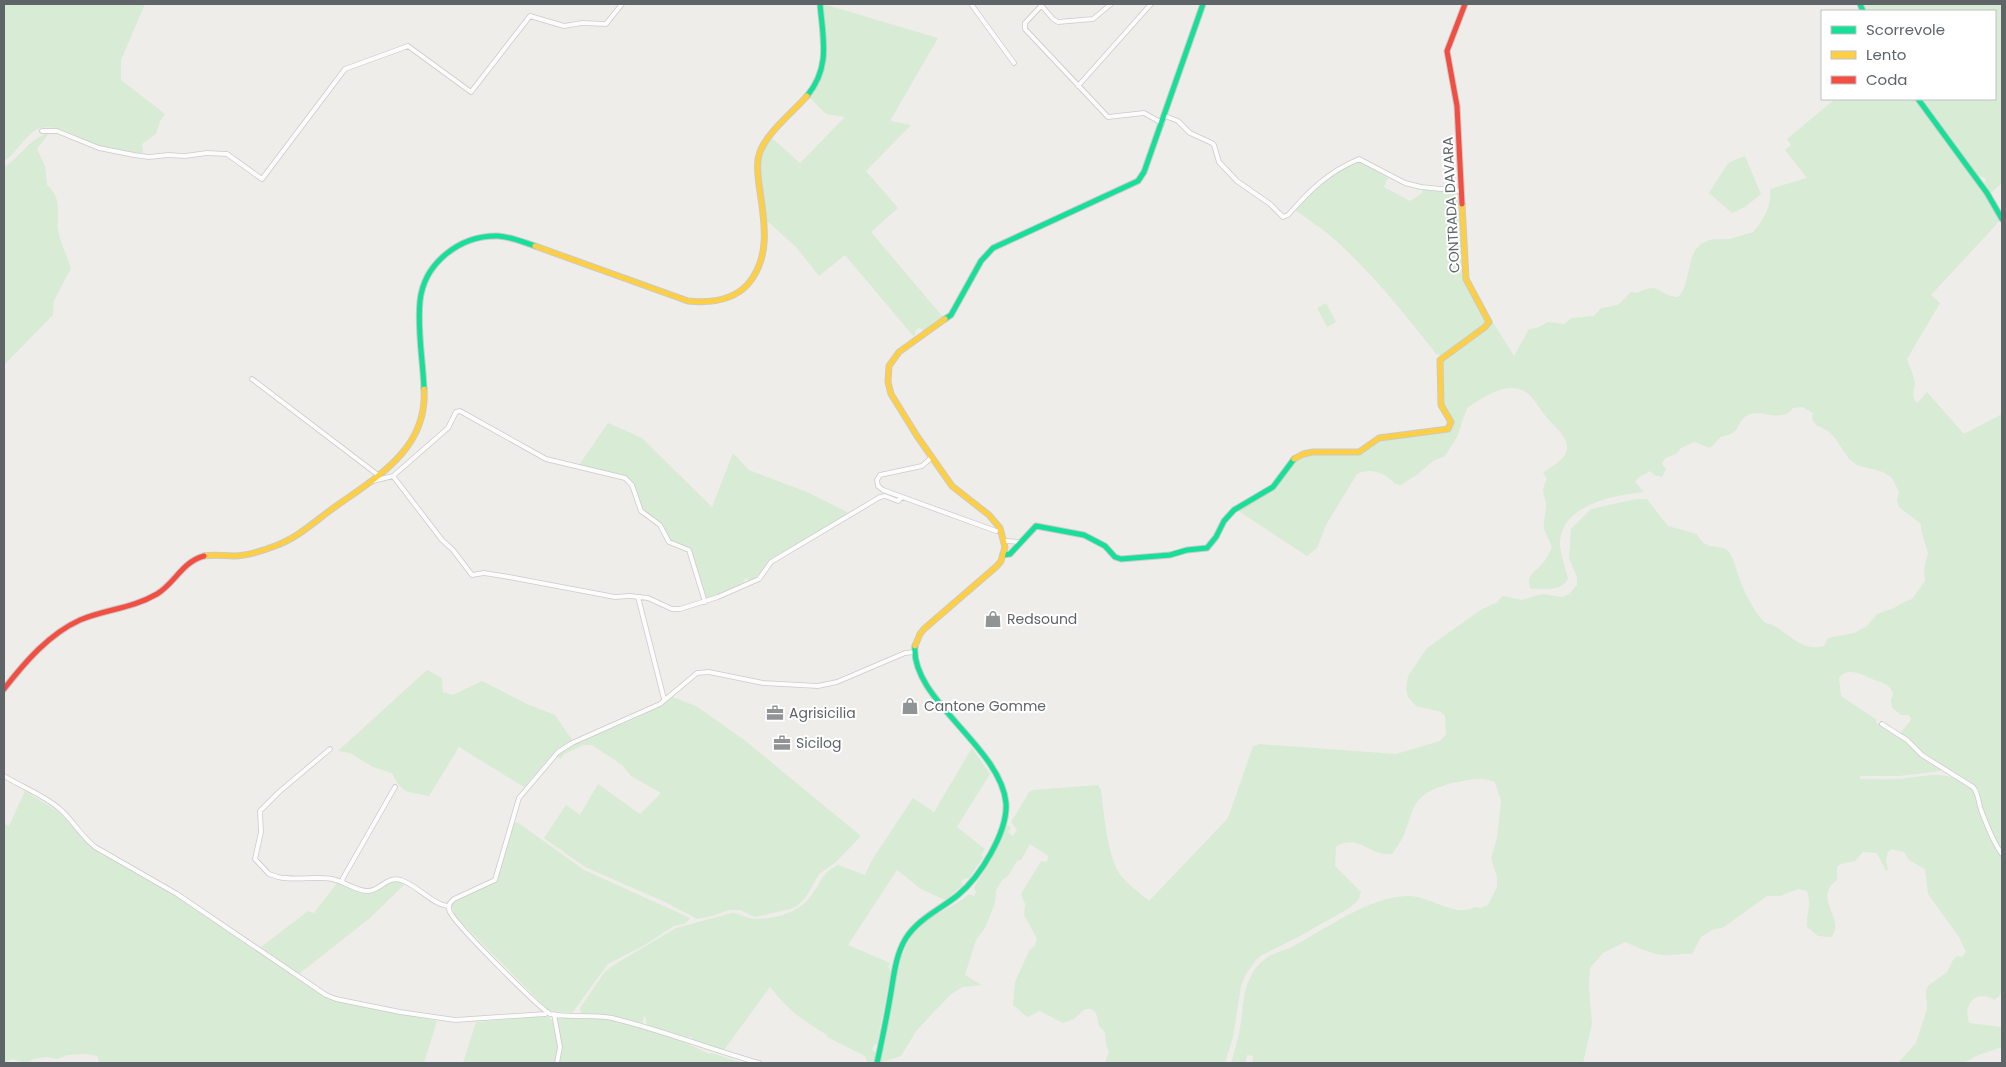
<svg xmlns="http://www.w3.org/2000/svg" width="2006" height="1067" font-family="Poppins,sans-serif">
	<rect width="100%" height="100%" fill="#efede9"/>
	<path fill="#d8ebd4" d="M 4,4 L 145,4 L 121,60 L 121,80 L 165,114 L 160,121 L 156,134 L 142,144 L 143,153 C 130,155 109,150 97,145 C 80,139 56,122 38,129 C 26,134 16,154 4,161 Z
		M 823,4 L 938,38 L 890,121 L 911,125 L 866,171 L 898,208 L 871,232 L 943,317 L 924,331 L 919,328 L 916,330 L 914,337 L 845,255 L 819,276 L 796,247 L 767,221 C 764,203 756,175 760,158 C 762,150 767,144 772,138 L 800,163 L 845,117 L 826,114 L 809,97 L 819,84 L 826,66 Z
		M 1862,4 L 2002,4 L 2002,183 L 1991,193 L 1984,183 L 1986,180 L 1984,177 L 1979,177 L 1919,99 L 1995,99 L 1995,11 L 1865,11 Z
		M 1835,99 L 1915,99 L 1992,203 L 2000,219 L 1995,226 L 1931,295 L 1940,303 L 1907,359 C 1909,366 1915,377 1915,384 C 1914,392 1911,396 1917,403 L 1927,392 L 1964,434 L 2002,414 L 2002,851 L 1993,837 L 1982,807 L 1979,790 L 1973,784 L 1963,780 L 1922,754 L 1901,734 L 1902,731 L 1911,720 L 1909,715 L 1901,715 L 1892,708 L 1891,700 L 1893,693 C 1889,682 1880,683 1870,678 C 1860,674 1848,667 1839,678 L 1841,696 L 1877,720 L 1876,723 L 1902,738 L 1920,756 L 1939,768 L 1941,771 L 1899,776 L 1860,776 L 1860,779 C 1873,779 1886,780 1899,779 C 1929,776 1950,767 1975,792 L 1978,808 L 1991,837 L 2002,856 L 2002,993 L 1995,1000 C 1992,999 1987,996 1983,996 C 1968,996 1965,1011 1969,1023 L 2002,1027 L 2002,1047 L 1976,1056 L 1964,1063 L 1898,1063 L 1916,1043 L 1927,1009 L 1926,990 L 1928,986 L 1947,972 L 1953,960 L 1957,956 L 1962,957 L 1966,952 L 1959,937 L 1928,894 L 1925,869 L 1909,860 L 1904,852 L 1892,849 L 1888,852 L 1886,861 L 1888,870 L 1886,871 L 1877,853 L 1863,852 L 1855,861 L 1841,864 L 1837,867 L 1837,880 C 1811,899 1847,919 1831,937 L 1818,936 L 1807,927 C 1806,914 1812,906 1807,891 L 1798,889 L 1780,896 L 1767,896 L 1724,927 L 1712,930 L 1701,937 L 1692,954 C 1680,953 1667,957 1656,954 C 1645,951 1635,946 1625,942 L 1603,953 L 1590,968 L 1589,987 L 1592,1024 L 1583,1063 L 1252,1063 L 1253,1056 L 1247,1055 L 1246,1063 L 1231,1063 C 1235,1050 1239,1036 1241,1022 C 1243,1008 1243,991 1250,978 C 1253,971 1258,964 1264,960 C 1272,953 1283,951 1292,947 C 1323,930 1374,894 1410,896 C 1431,897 1457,918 1474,907 L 1481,908 L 1488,905 L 1497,887 L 1497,877 L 1491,858 L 1497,838 L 1501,801 L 1495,782 C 1481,776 1471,780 1457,782 C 1397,795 1421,819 1392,854 C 1370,857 1358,832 1336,847 L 1335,866 L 1361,892 L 1359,899 L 1351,907 L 1300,936 L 1262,955 L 1256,960 L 1246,974 L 1241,986 L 1233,1037 L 1225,1063 L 1105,1063 L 1109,1051 L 1106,1045 L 1105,1032 L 1099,1026 L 1096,1013 L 1091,1009 L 1085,1009 L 1074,1019 L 1063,1023 L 1040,1011 L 1027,1017 L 1013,1005 L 1015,982 L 1030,949 L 1034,947 L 1037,939 L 1024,915 L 1025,904 L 1021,894 L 1041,861 L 1047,862 L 1048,856 L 1030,844 L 1021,860 L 1017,861 L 1008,876 L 1002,880 L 996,891 L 995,903 L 985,928 L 976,940 L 965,975 L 982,985 L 963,987 L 951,994 L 917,1030 L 901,1056 L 880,1063 C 887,1027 893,954 918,928 C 932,914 953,908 969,894 L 974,896 L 976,893 L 974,888 L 1007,825 L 1011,828 L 1008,832 L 1013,836 L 1017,830 L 1011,822 L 1029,792 L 1033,790 L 1098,785 L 1101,790 C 1104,813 1107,859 1122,877 C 1130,886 1140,893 1149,901 L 1228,818 L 1253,746 L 1260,744 L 1396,754 L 1440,741 L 1446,734 L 1445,716 L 1441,712 L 1416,706 L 1408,697 L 1406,690 L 1408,676 L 1427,648 L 1482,609 L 1496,603 L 1503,596 L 1522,600 L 1542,594 L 1562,597 L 1569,594 L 1577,585 L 1577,577 L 1569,558 L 1571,529 L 1591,509 L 1636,499 L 1647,499 L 1668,526 L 1697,534 C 1706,553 1720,542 1729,552 C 1735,560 1736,571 1740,580 C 1743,590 1757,617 1766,623 C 1768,624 1771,624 1773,625 C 1778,628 1784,632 1789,636 C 1800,644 1809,650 1824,646 L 1828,638 L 1854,633 L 1867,626 L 1877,614 L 1894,608 L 1904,602 L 1912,599 L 1925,581 L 1924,569 L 1928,553 L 1921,530 L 1921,524 L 1899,507 L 1897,500 L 1899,492 L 1892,478 L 1883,472 L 1857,465 L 1849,459 L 1835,438 L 1828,431 L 1816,425 L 1812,419 L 1813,413 L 1802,407 L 1793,408 C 1782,423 1765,410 1750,414 C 1738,419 1741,428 1732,433 C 1729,436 1725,435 1721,437 C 1717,440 1714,445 1710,448 L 1694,442 L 1681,448 L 1676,454 L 1665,458 L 1662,464 L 1666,469 L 1662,477 L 1654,475 L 1650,471 L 1638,478 L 1635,482 L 1644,492 C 1614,495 1559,505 1560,545 C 1561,557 1566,568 1568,579 C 1561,592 1545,588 1531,589 C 1525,576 1533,574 1541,565 C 1546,560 1549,554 1552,547 C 1550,541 1546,535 1544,529 C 1543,522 1545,516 1546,509 C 1548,497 1538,495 1547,479 L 1543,473 C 1551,466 1565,461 1567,449 C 1568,437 1556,428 1549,420 C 1541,412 1534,396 1524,391 C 1506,381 1482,398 1467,408 L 1457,437 L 1445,456 L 1433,461 L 1418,474 L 1401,485 L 1395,484 C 1386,473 1370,467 1357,474 L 1326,525 L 1317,548 L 1307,556 L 1237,510 L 1274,489 L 1295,461 L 1309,453 L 1356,454 L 1379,439 L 1451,429 L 1442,405 L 1441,366 L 1443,358 L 1491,323 L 1491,319 L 1514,356 L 1529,329 L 1537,328 L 1548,322 L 1564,324 L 1572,318 L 1594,316 L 1601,308 L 1618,305 L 1631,292 L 1637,293 C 1663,281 1656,296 1678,297 C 1693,282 1684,249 1707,241 C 1714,238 1723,240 1730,239 C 1738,237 1745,234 1753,232 C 1763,222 1773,203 1770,189 L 1807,178 L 1785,150 L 1791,145 L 1787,139 Z
		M 49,133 L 37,149 L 45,166 L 47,185 C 63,199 56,213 58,230 C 60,242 67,256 71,268 L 54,301 L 53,315 L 4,365 L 4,167 C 21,157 29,138 49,133 Z
		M 1745,156 L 1761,194 L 1745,207 L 1732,213 L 1709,193 L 1728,163 Z
		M 1359,161 L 1388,178 L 1384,187 L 1410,201 L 1421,194 L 1423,190 L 1459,193 L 1464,279 L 1487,320 L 1484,326 L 1441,355 L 1436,354 C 1405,314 1372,273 1334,239 C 1322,228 1307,219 1294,209 L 1326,178 Z
		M 1326,303 L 1336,322 L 1327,327 L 1317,308 Z
		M 608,423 L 642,438 L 712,507 L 733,453 L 749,470 L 807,492 L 847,512 L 846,515 L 773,558 C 763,566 761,576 749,582 L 747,578 L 744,580 L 743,585 L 707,599 L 691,549 L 670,540 L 661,524 L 642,509 L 633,484 L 625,477 L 605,473 L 579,465 Z
		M 427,670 L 442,678 L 443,692 L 453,695 L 482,681 L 527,704 L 555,715 L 572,740 L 557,749 L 524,787 L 459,747 L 429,796 C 408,791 403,796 392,773 L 373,767 L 350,753 L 338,751 Z
		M 670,696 L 696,706 L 743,739 L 861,836 L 836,862 L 819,874 L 806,897 L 797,906 L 790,909 L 755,917 L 740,910 L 729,910 L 712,916 L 697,919 L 665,902 L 585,867 L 544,838 L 566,805 L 580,815 L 598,784 L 640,814 L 661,793 L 631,776 L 622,765 L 592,745 L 583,745 L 563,755 L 561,759 L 557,756 C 589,728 639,727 670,696 Z
		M 972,748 L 990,774 L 957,827 L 985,849 L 981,855 L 983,857 L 969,878 L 963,879 L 961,882 L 963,885 L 945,900 L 921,889 L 897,870 L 848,945 L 890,963 L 888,967 L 891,971 L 877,1044 L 874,1045 L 872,1050 L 876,1053 L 874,1063 L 868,1063 L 865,1056 L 827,1037 L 827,1035 C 801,1019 790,1012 770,987 L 724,1050 L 693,1040 L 691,1036 L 687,1038 L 647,1025 L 646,1018 L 644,1016 L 642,1024 L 611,1015 L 581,1013 L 580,1008 L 604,973 L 612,966 L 676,928 L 732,913 C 741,913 748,920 758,919 C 779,918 801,912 813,893 C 823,879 822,873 838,865 L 865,875 L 872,860 L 913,798 L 934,812 Z
		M 25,791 L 59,812 L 87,843 L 185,901 L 336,1000 L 437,1021 L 424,1063 L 100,1063 L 97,1056 L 87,1054 L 68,1055 L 57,1059 L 47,1057 L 34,1059 L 26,1063 L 12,1059 L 4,1063 L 4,824 L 9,826 Z
		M 517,822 L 584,870 L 690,918 L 686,923 L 674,926 L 643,946 L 608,964 L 572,1013 L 548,1010 L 456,917 L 451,905 L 455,899 L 498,879 L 512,826 Z
		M 391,881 L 406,883 L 371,917 L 299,974 L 261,947 L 308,911 L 314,913 L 337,883 L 369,894 Z
		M 547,1016 C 561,1024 559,1050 555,1063 L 463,1063 L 476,1022 Z
		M 561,1016 C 579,1017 597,1017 615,1021 C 647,1026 680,1039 709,1054 L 712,1053 L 742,1063 L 559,1063 L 561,1047 L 557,1021 L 558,1017 Z"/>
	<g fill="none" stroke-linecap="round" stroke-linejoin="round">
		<g stroke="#cbcbca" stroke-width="5.5">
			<path id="street" d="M 971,4 L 1014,63
				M 1041,5 L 1053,19 L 1058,22 L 1093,19 L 1111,4
				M 1041,6 L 1025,23 L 1025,29 L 1108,117 L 1144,113 L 1162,123
				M 1078,86 L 1151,4
				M 1165,116 L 1178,121 L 1190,133 L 1212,143 L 1214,145 L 1219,162 L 1237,181 L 1270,204 L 1283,217 L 1288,215 C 1310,190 1328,172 1359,159 L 1405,183 L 1421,187 L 1461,191
				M 42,131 L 57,131 L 99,148 L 134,155 L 149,157 L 168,155 L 185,156 L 207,153 L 227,154 L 262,179 L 345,69 L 408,46 L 471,92 L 530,16 L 564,26 L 582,23 L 606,24 L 622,4
				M 252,379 L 378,475
				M 932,457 L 922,466 L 880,475 L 877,480 L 878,486 L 883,490 L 996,531
				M 393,476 L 442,540 L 453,550 L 472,575 L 484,573 L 509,577 L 615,597 L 630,596 L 648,598 L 672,609 L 680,609 L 718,597 L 759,579 L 771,562 L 880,497 L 885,496 L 898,501 L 902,497
				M 373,481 L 393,476 L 448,428 L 456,412 L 460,411 L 546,459 L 625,478 L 632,485 L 641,511 L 660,525 L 669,542 L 689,550 L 705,602
				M 1005,541 L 1020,542
				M 638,597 L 664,699
				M 1882,724 L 1907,740 L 1922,755 L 1973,787 C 1979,794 1978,802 1981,810 C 1987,825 1992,841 2002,854
				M 330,749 L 279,792 L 260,811 L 261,832 L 255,859 L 269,874 L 278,877 C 295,881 314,876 332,879 C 344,881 357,892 369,891 C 382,889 387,876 401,880 C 417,885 434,906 449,906
				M 4,776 C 22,787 46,796 61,810 C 74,822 81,836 95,847 L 177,894 L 326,995 L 336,999 L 400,1012 L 455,1020 L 545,1014 L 548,1012
				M 342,882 L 343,878 L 395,787
				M 554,1014 L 560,1047 L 557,1063
				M 759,1063 C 709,1049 662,1030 612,1018 C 592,1014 570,1018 550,1014 C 537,1006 456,925 450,912 C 447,906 450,902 454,899 L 495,880 L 519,798 L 558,752 L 572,743 L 660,704 L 697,673 L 709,672 L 763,683 L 818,686 L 837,682 L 905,653 L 915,652"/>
		</g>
		<g stroke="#cacac9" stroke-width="7">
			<path id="fast" d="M 1860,4 L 1863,11
				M 807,96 C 831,67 823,39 820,4
				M 1918,99 L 1987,193 L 2002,219
				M 945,319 L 951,315 L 981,261 L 993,248 L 1138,181 L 1144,172 L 1203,4
				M 424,389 C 423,360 417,330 420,301 C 424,263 460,235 498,236 C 512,237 523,242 535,246
				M 1003,555 L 1010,554 L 1036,526 L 1084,535 L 1105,546 L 1115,557 L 1121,559 L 1170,555 L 1187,550 L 1207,548 L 1216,537 L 1224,521 L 1234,510 L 1273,487 L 1294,459
				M 877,1063 C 882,1040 887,1016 891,992 C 894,974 896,954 906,938 C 919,918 941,909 958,895 C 980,877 1008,832 1006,803 C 1001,747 910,699 915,646"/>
		</g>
		<g stroke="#cacac9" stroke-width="7">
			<path id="slow" d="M 535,246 L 688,301 C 709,303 733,301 748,284 C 772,256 764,219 759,185 C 758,175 756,164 759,155 C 764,135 793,112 807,96
				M 1294,459 L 1303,454 L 1313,452 L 1359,452 L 1379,438 L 1448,429 L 1451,422 L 1441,405 L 1440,360 L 1485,327 L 1489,322 L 1466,279 L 1462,204
				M 204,556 C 214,554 224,556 234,556 C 248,556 262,551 275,546 C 297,538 313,523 332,509 C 375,478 428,450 424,389
				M 915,646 L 920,634 L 924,629 L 997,566 L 1001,561 L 1005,547 L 1000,528 L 989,515 L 952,486 L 917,436 L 891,394 L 888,382 L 889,366 L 899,352 L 945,319"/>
		</g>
		<g stroke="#cacac9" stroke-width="7">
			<path id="jam" d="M 1462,204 L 1457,106 L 1447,51 L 1465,4
				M 4,689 C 25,662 49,634 80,620 C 106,609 131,609 157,594 C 175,583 182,562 204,556"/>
		</g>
		<use href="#street" stroke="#fdfcfc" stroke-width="4"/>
		<use href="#fast" stroke="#16e098" stroke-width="5"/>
		<use href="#slow" stroke="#ffcf43" stroke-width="5"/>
		<use href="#jam" stroke="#f24e42" stroke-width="5"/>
	</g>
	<defs>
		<g id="shop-bare" transform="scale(1.35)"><path d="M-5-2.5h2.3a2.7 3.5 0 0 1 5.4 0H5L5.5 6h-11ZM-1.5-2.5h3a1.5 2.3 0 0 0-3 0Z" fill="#919495" stroke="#fff" stroke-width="2.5" paint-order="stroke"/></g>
		<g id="office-bare" transform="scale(1.35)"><path d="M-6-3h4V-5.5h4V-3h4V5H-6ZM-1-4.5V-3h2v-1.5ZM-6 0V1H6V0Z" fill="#919495" stroke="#fff" stroke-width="2.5" paint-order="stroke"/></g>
	</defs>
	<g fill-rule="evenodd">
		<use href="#shop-bare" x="993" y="619"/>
		<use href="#shop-bare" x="910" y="706"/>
		<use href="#office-bare" x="775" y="713"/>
		<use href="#office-bare" x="782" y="743"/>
	</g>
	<g text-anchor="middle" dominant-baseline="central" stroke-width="4" stroke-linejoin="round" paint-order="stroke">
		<g font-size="14" fill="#5f6468" stroke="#fff">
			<text transform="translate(1451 205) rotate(-93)">CONTRADA DAVARA</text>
		</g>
		<g font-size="14" fill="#5f6468" stroke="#fff" text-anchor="start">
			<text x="1007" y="619">Redsound</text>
			<text x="924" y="706">Cantone Gomme</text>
			<text x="789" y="713">Agrisicilia</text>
			<text x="796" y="743">Sicilog</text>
		</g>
	</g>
	<rect width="2006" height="1067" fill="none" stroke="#5f6468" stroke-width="10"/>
	<rect x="1821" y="10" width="175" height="90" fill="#ffffff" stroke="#bfc1c3"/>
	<rect x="1831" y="26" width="25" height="8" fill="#16e098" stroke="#bfc1c3"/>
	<text x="1866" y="35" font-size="15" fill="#5f6468">Scorrevole</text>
	<rect x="1831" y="51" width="25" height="8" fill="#ffcf43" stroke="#bfc1c3"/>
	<text x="1866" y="60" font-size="15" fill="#5f6468">Lento</text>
	<rect x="1831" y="76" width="25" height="8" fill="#f24e42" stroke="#bfc1c3"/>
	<text x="1866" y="85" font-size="15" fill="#5f6468">Coda</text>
</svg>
